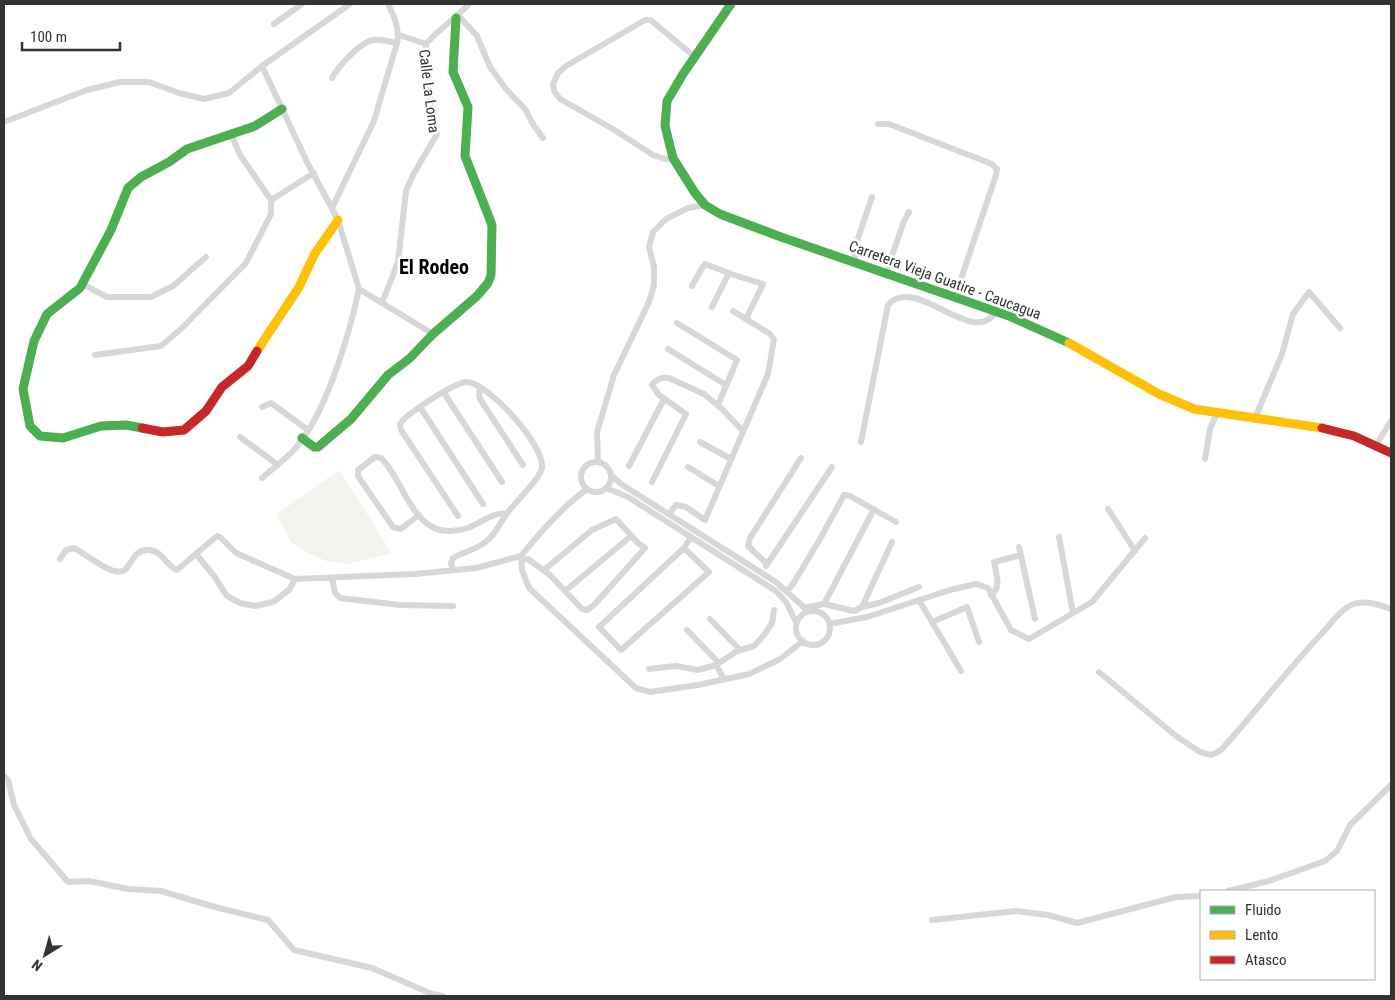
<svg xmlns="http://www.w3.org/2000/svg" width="1395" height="1000" font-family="'Roboto Condensed',sans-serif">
	<rect width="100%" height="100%" fill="#fff"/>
	<path fill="#f1f5ed" d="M 339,470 L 392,553 L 346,564 L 326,561 L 306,552 L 291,542 L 277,514 Z"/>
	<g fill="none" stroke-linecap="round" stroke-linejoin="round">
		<path stroke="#d7d7d7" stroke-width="6" d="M 458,15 L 477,36 L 490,67 L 506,89 L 526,110 L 531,121 L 543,138
			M 274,24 L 302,4
			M 426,44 C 439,29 456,18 469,4
			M 262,66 L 307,162 L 338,220 L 359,289 L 433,334
			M 332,78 C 338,67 360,42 373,40 C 380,39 390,42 397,43
			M 4,122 L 87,90 L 120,82 L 149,82 L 179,93 L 204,99 L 229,93 L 262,66 L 350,4
			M 878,124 L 889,124 L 992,164 L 997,169 L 996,175 L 955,297
			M 673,158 L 665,159 L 653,155 L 613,129 L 560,99 L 554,91 L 553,84 L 558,73 L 566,66 L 645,20 L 650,20 L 653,22 L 695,57
			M 271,200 L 314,173
			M 332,208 L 374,121 L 397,43 C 400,29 394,16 388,4
			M 854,262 L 858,238 L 872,197
			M 886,273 L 904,221 L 909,212
			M 82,284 L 107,297 L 151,297 L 173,286 L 206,257
			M 692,286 L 702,268 L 705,264 L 734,275 L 763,284 L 746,319
			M 382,303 L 398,262 L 406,191 L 413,175 L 437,134 L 428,90 L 426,44 L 399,35
			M 712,307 L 729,273
			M 677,323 L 737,360 L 718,405
			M 668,349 L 726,385
			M 95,355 L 161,346 L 181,329 L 246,263 L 271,214 L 271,200 L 240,155 L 231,134
			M 480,389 L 479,395 L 480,399 L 523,465
			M 444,393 L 502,482
			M 262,407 L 271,403 L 308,430
			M 420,407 L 483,504
			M 1255,418 L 1282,354 L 1293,314 L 1309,292 L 1340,328
			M 240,437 L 278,465
			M 700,442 L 731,459
			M 861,442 L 888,305 C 916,273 974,350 996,311
			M 1376,445 L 1391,421
			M 1205,459 L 1210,429 L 1217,413
			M 598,462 L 597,432 L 614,375 L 649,302 L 654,285 L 654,267 L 649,247 L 653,232 L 666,219 L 688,208 L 705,205
			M581 477a15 15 0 1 1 30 0a15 15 0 1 1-30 0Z
			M 629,466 L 664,399
			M 688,467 L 719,486
			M 611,475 L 621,484 L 776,582 L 808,611
			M 262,478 C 272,469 283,461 292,452 C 325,418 349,336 359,289
			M 652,482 L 686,414 L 659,395 L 652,385 C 656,379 661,377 669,378 L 704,394 L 722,409 L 743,431
			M 606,488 L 628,497 L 776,591 L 786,602 L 796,622
			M 587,489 C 562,507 541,531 521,556 L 522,570 L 529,588 L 636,688 L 650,692 L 698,685 L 749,674 L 780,659 L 803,641
			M 1108,509 L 1135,551
			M 669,514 L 676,505 L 686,507 L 705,520 L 768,374 L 774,339 L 770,334 L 733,311
			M 419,515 L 401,529 L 393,527 L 358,476 L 358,470 L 375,457 L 381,458 C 402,477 412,532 449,531 C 455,531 462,530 468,528 C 479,524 495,511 506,514
			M 1059,537 L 1073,613
			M 1019,547 L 1035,619
			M 684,548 L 709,572 L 621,650 L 599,627 L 684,548 L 691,537
			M 196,554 L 214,576 L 227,596 L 240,603 L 255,606 L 273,602 L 289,590 L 295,579
			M 60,559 L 66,550 L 74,548 C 85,553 115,580 126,569 C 133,561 135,549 149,550 C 163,551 166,566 177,570 L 217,536 L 220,537 L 236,553 L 295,579 L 415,574 L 476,568 L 521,556
			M 522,560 L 528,559 L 550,575 L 582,609 L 587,610 L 594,605 L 645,548 L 637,542 L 616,519 L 592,530 L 544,570
			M 767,564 L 748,546 L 750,538 L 801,458
			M 766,566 L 832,467
			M 453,570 L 451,563 L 453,558 C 463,552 475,550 484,543 C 495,536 500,523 507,513 C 517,501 528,490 537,478 C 539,475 541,471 542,468 C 545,445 488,383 467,382 C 455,382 406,414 400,424 L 401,430 L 458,516
			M 332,578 L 335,593 L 340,598 L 400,605 L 453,606
			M 565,591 L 631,536
			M 787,591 L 793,584 L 820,539 L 844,495 L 850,496 L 896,522
			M 991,595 C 1002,587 996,574 994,562 L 1021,555
			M 919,600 L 961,671
			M 824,604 L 874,509
			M 862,607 L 892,542
			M 804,608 L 824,604 L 854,611 L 862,607 L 879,603 L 919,587
			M796 628a17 17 0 1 1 34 0a17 17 0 1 1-34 0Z
			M 710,619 L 740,650
			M 932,622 L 967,607 L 979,642
			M 829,624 L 867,617 L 950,590 L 976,584 L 988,588 L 1011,630 L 1029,639 L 1092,602 L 1145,538
			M 687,630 L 719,663
			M 716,665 L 724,679
			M 649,669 L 676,666 L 698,670 L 716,665 L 737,651 L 754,646 L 764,635 L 772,623 L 774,610
			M 1099,672 L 1176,736 L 1200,752 L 1211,755 L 1216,753 L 1222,749 C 1257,710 1289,668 1325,630 C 1333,621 1342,608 1354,604 C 1366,600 1380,605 1391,609
			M 4,776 L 8,780 L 14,805 L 31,839 L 68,882 L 89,881 L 128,889 L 161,891 L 215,907 L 268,920 L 294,950 L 372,968 L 432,994 L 443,996
			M 1228,891 L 1269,881 L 1325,861 L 1337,851 L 1350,825 L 1391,785
			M 932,920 L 1016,911 L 1048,915 L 1077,923 L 1176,897 L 1201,896"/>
		<path stroke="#4caf50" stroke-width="9" d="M 731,4 L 683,74 L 667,101 L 665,126 L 673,158 L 695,193 L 705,205 L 720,214 L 781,237 L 1009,316 L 1069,343
			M 142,428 L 126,425 L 101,426 L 63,438 L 40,436 L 30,426 L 23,389 L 34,341 L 47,314 L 80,288 L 111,230 L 128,188 L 141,177 L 169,162 L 187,149 L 255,126 L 282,109
			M 302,438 L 314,447 L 318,447 L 351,419 L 388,375 L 410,358 L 433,334 L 477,296 L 488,283 L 491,275 L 492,225 L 465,156 L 468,107 L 453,72 L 456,18"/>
		<path stroke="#ffc107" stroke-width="9" d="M 1069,343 L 1159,394 L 1194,409 L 1322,428
			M 257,351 L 299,287 L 314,255 L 338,220"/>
		<path stroke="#c62828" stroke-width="9" d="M 142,428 L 163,432 L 184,430 L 206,411 L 222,387 L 248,366 L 257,351
			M 1322,428 L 1354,436 L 1391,453"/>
	</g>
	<g text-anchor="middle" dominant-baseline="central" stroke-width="5" stroke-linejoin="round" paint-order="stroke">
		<g font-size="15" fill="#333" stroke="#fff">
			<text transform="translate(429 91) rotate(83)">Calle La Loma</text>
			<text transform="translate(945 280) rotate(20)">Carretera Vieja Guatire - Caucagua</text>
		</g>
		<g font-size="20" font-weight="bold" fill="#000" stroke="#fff">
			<text x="434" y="267">El Rodeo</text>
		</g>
	</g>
	<rect width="1395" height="1000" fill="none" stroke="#333333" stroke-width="10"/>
	<rect x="1200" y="890" width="175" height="90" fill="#ffffff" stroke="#adadad"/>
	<rect x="1210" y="906" width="25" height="8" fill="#4caf50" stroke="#adadad"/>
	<text x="1245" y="915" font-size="15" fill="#333333">Fluido</text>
	<rect x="1210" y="931" width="25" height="8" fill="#ffc107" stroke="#adadad"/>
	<text x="1245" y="940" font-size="15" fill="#333333">Lento</text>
	<rect x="1210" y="956" width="25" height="8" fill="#c62828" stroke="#adadad"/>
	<text x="1245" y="965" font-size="15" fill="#333333">Atasco</text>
	<g transform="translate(45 955) rotate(217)" stroke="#ffffff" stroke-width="4" paint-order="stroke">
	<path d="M0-4L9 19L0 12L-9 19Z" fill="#333333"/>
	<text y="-8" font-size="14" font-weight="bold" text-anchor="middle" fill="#333333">N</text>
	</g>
	<path d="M22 42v8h98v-8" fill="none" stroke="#333333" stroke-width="2.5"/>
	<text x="30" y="42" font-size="15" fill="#333333" stroke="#ffffff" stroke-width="4" paint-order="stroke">100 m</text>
</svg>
